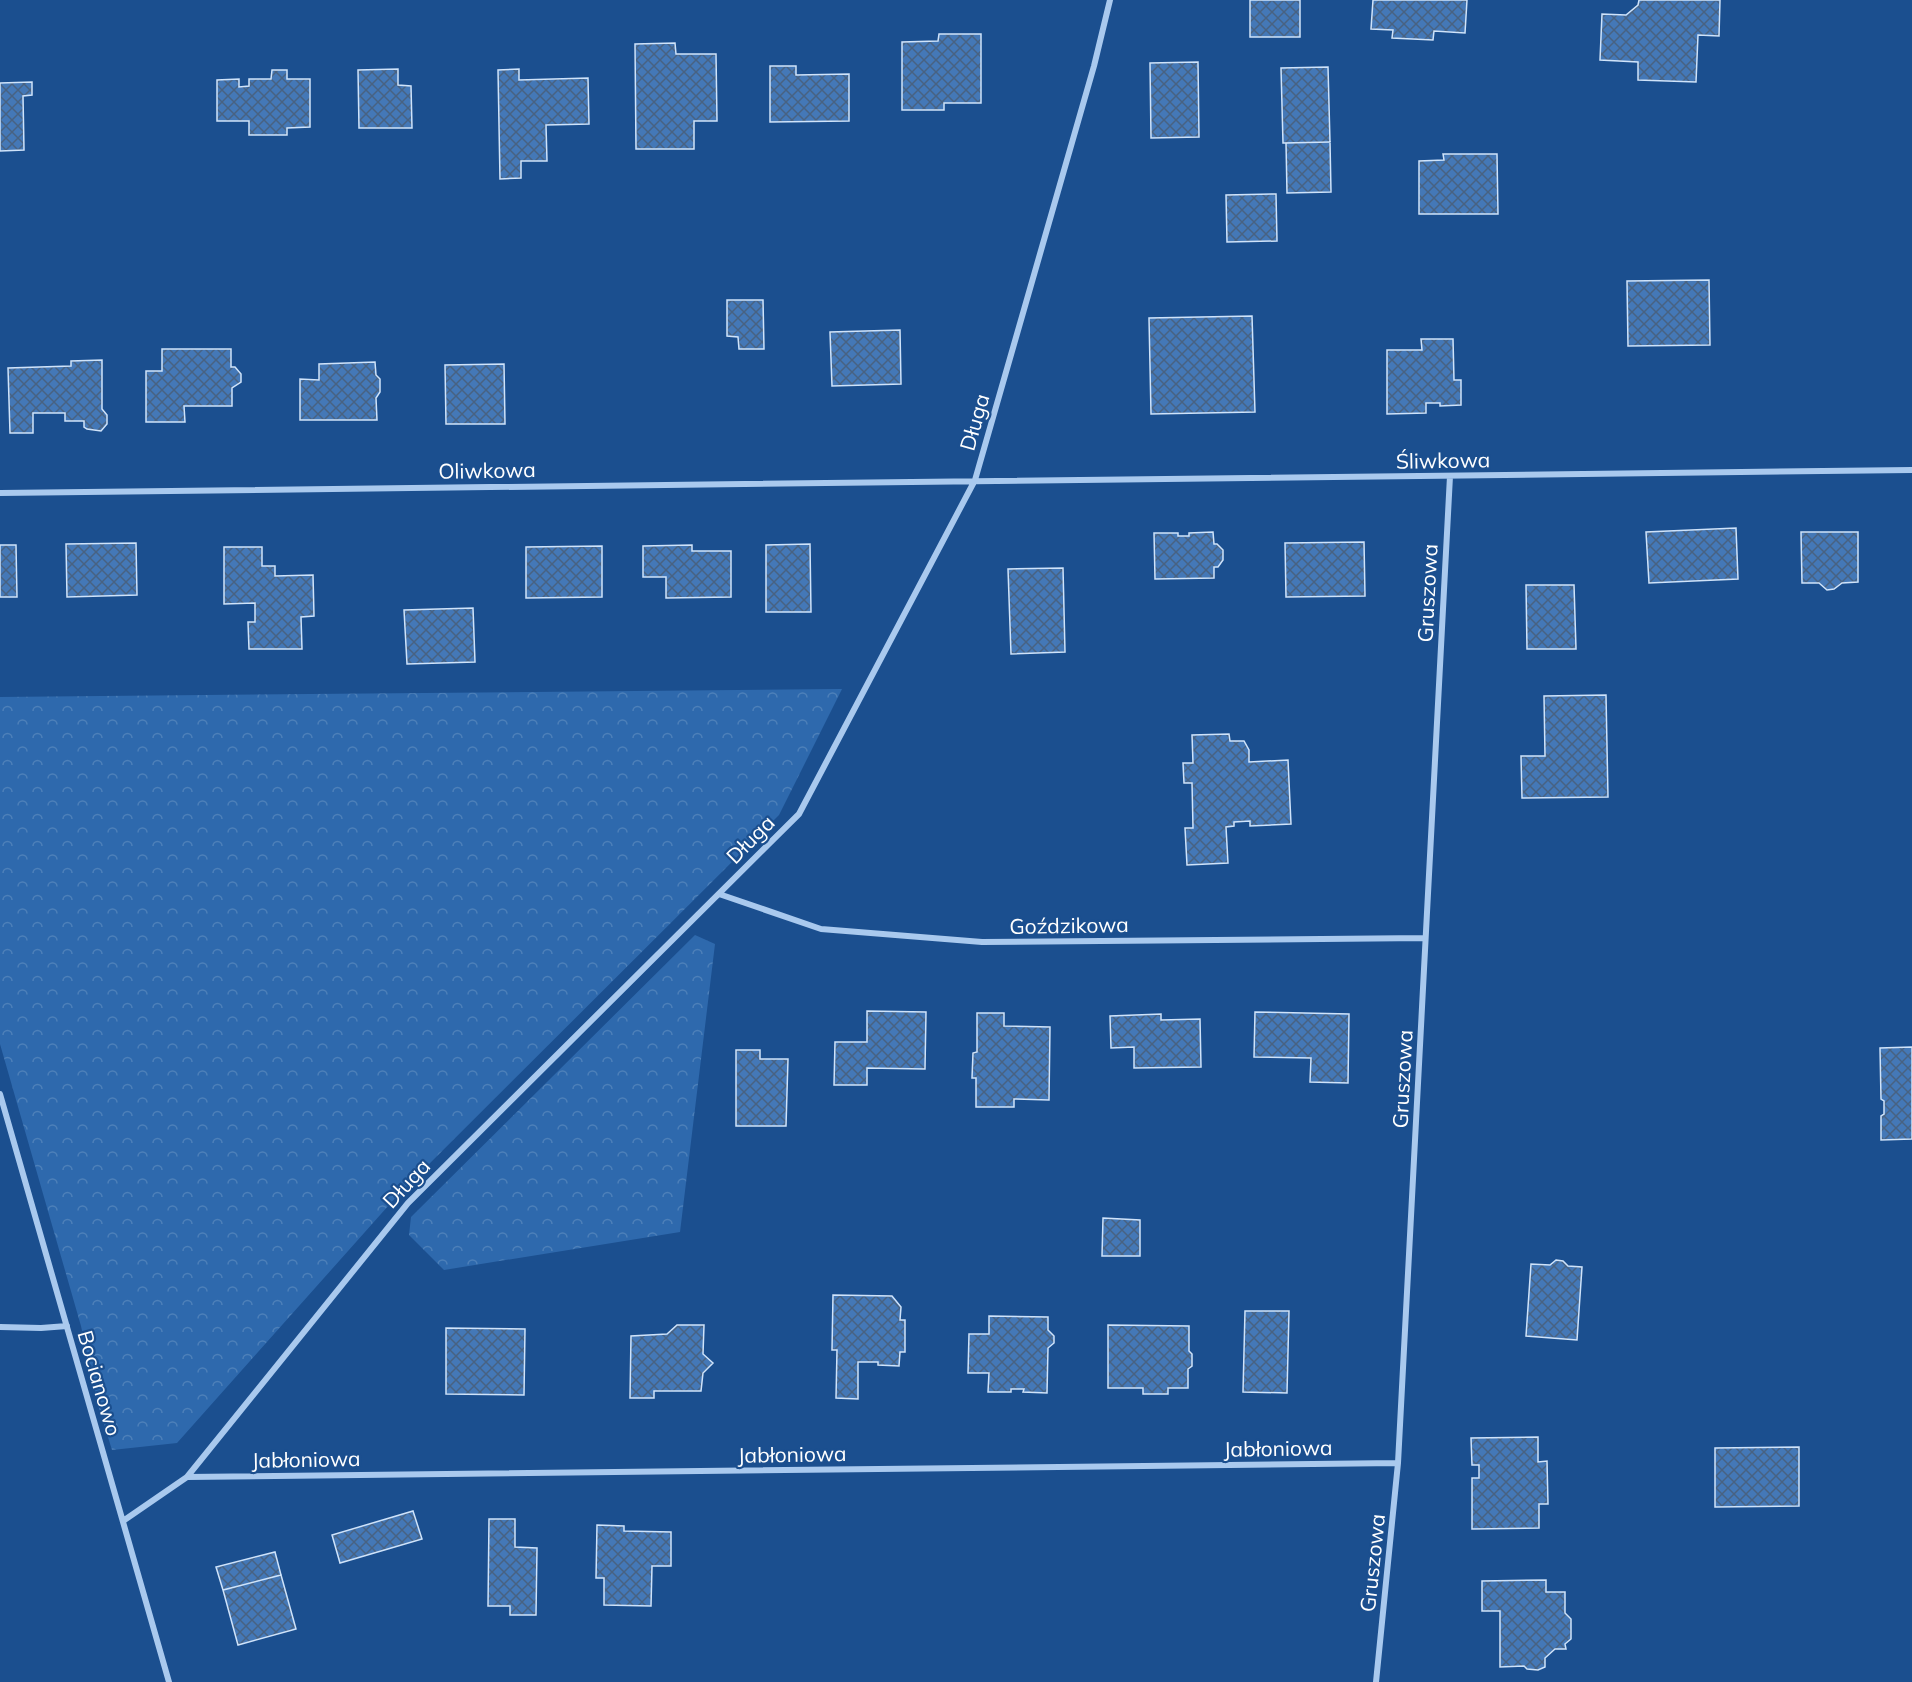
<svg xmlns="http://www.w3.org/2000/svg" width="1912" height="1682" font-family="Mulish,sans-serif">
	<defs>
		<pattern id="forest-crowns" width="20" height="18" patternUnits="userSpaceOnUse" patternTransform="scale(1.5)"><rect width="20" height="18" fill="#2e69ad"/><path d="M2 6a3 3 0 1 1 6 0M12 15a3 3 0 1 1 6 0" fill="none" stroke="#4d80b9"/></pattern>
		<pattern id="building-cross-hatch" width="8" height="8" patternUnits="userSpaceOnUse" patternTransform="scale(1.5)"><rect width="8" height="8" fill="#4478b7"/><path d="M0 0l8 8M0 8l8-8" fill="none" stroke="#486282"/></pattern>
	</defs>
	<rect width="100%" height="100%" fill="#1b4f8f"/>
	<path fill="url(#forest-crowns)" d="M 842,689 L 779,815 L 397,1196 L 177,1443 L 112,1450 L 98,1405 L 81,1326 L 0,1044 L 0,697 Z
		M 695,935 L 715,944 L 680,1232 L 444,1270 L 409,1235 L 411,1217 Z"/>
	<path fill="url(#building-cross-hatch)" stroke="#cfe3fa" stroke-width="1.5" d="M 1250,0 L 1300,0 L 1300,37 L 1250,37 Z
		M 1373,0 L 1467,0 L 1465,33 L 1434,31 L 1433,40 L 1392,38 L 1393,30 L 1371,29 Z
		M 1639,0 L 1720,0 L 1719,36 L 1698,35 L 1696,82 L 1638,80 L 1638,62 L 1600,60 L 1602,14 L 1626,15 L 1638,5 Z
		M 939,34 L 981,34 L 981,103 L 944,103 L 944,110 L 902,110 L 902,42 L 938,41 Z
		M 675,43 L 676,54 L 716,54 L 717,121 L 694,121 L 694,149 L 636,149 L 635,44 Z
		M 1198,62 L 1199,137 L 1151,138 L 1150,63 Z
		M 770,66 L 796,66 L 796,75 L 849,74 L 849,121 L 770,122 Z
		M 1328,67 L 1330,142 L 1283,143 L 1281,68 Z
		M 398,69 L 398,85 L 411,86 L 412,128 L 359,128 L 358,70 Z
		M 519,69 L 519,80 L 588,78 L 589,124 L 546,125 L 547,161 L 521,161 L 521,178 L 500,179 L 498,70 Z
		M 272,70 L 287,70 L 287,79 L 310,79 L 310,127 L 287,128 L 287,135 L 249,135 L 249,121 L 217,121 L 217,80 L 239,79 L 239,87 L 249,86 L 249,79 L 271,79 Z
		M 32,82 L 32,95 L 23,96 L 24,150 L 0,151 L 0,83 Z
		M 1330,142 L 1331,192 L 1287,193 L 1286,143 Z
		M 1443,154 L 1497,154 L 1498,214 L 1419,214 L 1419,161 L 1444,160 Z
		M 1276,194 L 1277,241 L 1227,242 L 1226,195 Z
		M 1709,280 L 1710,345 L 1628,346 L 1627,281 Z
		M 727,300 L 763,300 L 764,349 L 739,349 L 738,337 L 727,336 Z
		M 1252,316 L 1255,412 L 1151,414 L 1149,318 Z
		M 900,330 L 901,384 L 832,386 L 830,332 Z
		M 1421,339 L 1453,339 L 1454,380 L 1461,380 L 1461,405 L 1440,406 L 1440,403 L 1426,403 L 1426,413 L 1387,414 L 1387,350 L 1422,350 Z
		M 162,349 L 231,349 L 231,367 L 235,367 L 241,374 L 241,382 L 232,388 L 232,406 L 184,406 L 185,422 L 146,422 L 146,371 L 162,371 Z
		M 102,360 L 102,409 L 107,415 L 107,424 L 101,431 L 87,429 L 84,427 L 84,421 L 65,421 L 65,413 L 33,413 L 33,433 L 10,433 L 8,368 L 71,366 L 71,361 Z
		M 375,362 L 376,375 L 380,379 L 380,392 L 376,398 L 377,420 L 300,420 L 300,379 L 319,380 L 319,364 Z
		M 504,364 L 505,424 L 446,424 L 445,365 Z
		M 1736,528 L 1738,579 L 1649,583 L 1646,532 Z
		M 1213,532 L 1214,544 L 1217,544 L 1223,550 L 1223,560 L 1218,567 L 1214,567 L 1214,578 L 1155,579 L 1154,533 L 1178,533 L 1178,536 L 1189,536 L 1189,533 Z
		M 1801,532 L 1858,532 L 1858,582 L 1842,583 L 1834,589 L 1827,590 L 1819,583 L 1802,583 Z
		M 1364,542 L 1365,596 L 1286,597 L 1285,543 Z
		M 136,543 L 137,595 L 67,597 L 66,544 Z
		M 810,544 L 811,612 L 766,612 L 766,545 Z
		M 0,545 L 16,545 L 17,597 L 0,597 Z
		M 692,545 L 692,551 L 731,551 L 731,597 L 666,598 L 666,577 L 643,577 L 643,546 Z
		M 602,546 L 602,597 L 526,598 L 526,547 Z
		M 224,547 L 262,547 L 262,566 L 275,566 L 275,576 L 313,575 L 314,616 L 301,617 L 302,649 L 249,649 L 248,622 L 255,622 L 255,603 L 224,604 Z
		M 1063,568 L 1065,652 L 1011,654 L 1008,569 Z
		M 1526,585 L 1574,585 L 1576,649 L 1527,649 Z
		M 473,608 L 475,662 L 407,664 L 404,610 Z
		M 1606,695 L 1608,797 L 1522,798 L 1521,756 L 1545,756 L 1544,696 Z
		M 1229,734 L 1230,741 L 1244,741 L 1249,750 L 1249,762 L 1288,760 L 1291,824 L 1250,826 L 1250,821 L 1234,822 L 1234,826 L 1226,827 L 1228,863 L 1187,865 L 1185,828 L 1193,828 L 1192,783 L 1184,783 L 1183,763 L 1193,763 L 1192,735 Z
		M 867,1011 L 926,1012 L 925,1069 L 867,1068 L 867,1085 L 834,1085 L 835,1042 L 867,1042 Z
		M 1255,1012 L 1349,1014 L 1348,1083 L 1310,1082 L 1311,1058 L 1254,1057 Z
		M 977,1013 L 1004,1013 L 1004,1026 L 1050,1027 L 1049,1100 L 1014,1099 L 1014,1107 L 976,1107 L 976,1078 L 972,1078 L 973,1053 L 977,1052 Z
		M 1161,1014 L 1161,1020 L 1200,1019 L 1201,1067 L 1134,1068 L 1134,1047 L 1111,1048 L 1110,1016 Z
		M 1912,1047 L 1912,1139 L 1881,1140 L 1881,1116 L 1884,1114 L 1884,1101 L 1881,1099 L 1880,1048 Z
		M 736,1050 L 760,1050 L 760,1059 L 788,1059 L 786,1126 L 736,1126 Z
		M 1103,1218 L 1140,1220 L 1140,1256 L 1102,1256 Z
		M 1556,1260 L 1563,1261 L 1568,1266 L 1582,1267 L 1577,1340 L 1526,1336 L 1531,1264 L 1550,1265 Z
		M 833,1295 L 892,1296 L 901,1307 L 900,1320 L 905,1320 L 905,1352 L 900,1352 L 899,1366 L 878,1365 L 878,1362 L 858,1362 L 858,1399 L 836,1398 L 837,1350 L 832,1350 Z
		M 1245,1311 L 1289,1311 L 1287,1393 L 1243,1392 Z
		M 989,1316 L 1048,1317 L 1048,1330 L 1054,1336 L 1054,1343 L 1048,1348 L 1047,1393 L 1023,1392 L 1024,1389 L 1011,1389 L 1011,1392 L 988,1392 L 989,1373 L 968,1373 L 969,1334 L 989,1334 Z
		M 677,1325 L 704,1325 L 703,1354 L 713,1363 L 703,1373 L 701,1391 L 654,1391 L 654,1398 L 630,1398 L 631,1336 L 667,1334 Z
		M 1108,1325 L 1189,1326 L 1189,1351 L 1192,1354 L 1192,1366 L 1188,1369 L 1188,1388 L 1168,1388 L 1168,1394 L 1143,1394 L 1143,1388 L 1108,1388 Z
		M 446,1328 L 525,1329 L 524,1395 L 446,1394 Z
		M 1538,1437 L 1538,1462 L 1547,1461 L 1548,1504 L 1539,1504 L 1539,1528 L 1472,1529 L 1472,1478 L 1479,1478 L 1479,1465 L 1472,1465 L 1471,1438 Z
		M 1799,1447 L 1799,1506 L 1715,1507 L 1715,1448 Z
		M 413,1511 L 422,1539 L 340,1563 L 332,1535 Z
		M 489,1519 L 515,1519 L 515,1547 L 537,1548 L 536,1615 L 510,1615 L 510,1606 L 488,1606 Z
		M 597,1525 L 624,1526 L 624,1531 L 671,1532 L 671,1566 L 652,1566 L 651,1606 L 604,1605 L 604,1578 L 596,1578 Z
		M 275,1552 L 281,1575 L 223,1590 L 216,1567 Z
		M 281,1575 L 296,1629 L 238,1645 L 223,1590 Z
		M 1546,1580 L 1546,1592 L 1565,1592 L 1565,1613 L 1571,1619 L 1571,1639 L 1565,1644 L 1566,1649 L 1555,1649 L 1545,1658 L 1545,1667 L 1538,1670 L 1527,1669 L 1524,1666 L 1500,1667 L 1500,1611 L 1482,1611 L 1482,1581 Z"/>
	<g fill="none" stroke-linecap="round" stroke-linejoin="round">
		<path stroke="#a9c9ee" stroke-width="6" d="M 0,493 L 1912,470
			M 719,894 L 821,929 L 982,942 L 1425,938
			M 0,1094 L 169,1682
			M 0,1327 L 41,1328 L 67,1326
			M 187,1477 L 1398,1463
			M 123,1521 L 187,1477 L 408,1203 L 799,814 L 975,480 L 1094,66 L 1110,0
			M 1376,1682 L 1398,1463 L 1450,476"/>
	</g>
	<g text-anchor="middle" dominant-baseline="central" stroke-width="4.5" stroke-linejoin="round" paint-order="stroke">
		<g font-size="21" fill="#fff" stroke="#1b4f8f">
			<text transform="translate(974 422) rotate(-74)">Długa</text>
			<text transform="translate(1443 460) rotate(-1)">Śliwkowa</text>
			<text transform="translate(487 470) rotate(-1)">Oliwkowa</text>
			<text transform="translate(1427 593) rotate(-87)">Gruszowa</text>
			<text transform="translate(750 839) rotate(-45)">Długa</text>
			<text transform="translate(1069 925) rotate(-1)">Goździkowa</text>
			<text transform="translate(1402 1079) rotate(-87)">Gruszowa</text>
			<text transform="translate(406 1183) rotate(-47)">Długa</text>
			<text transform="translate(100 1383) rotate(74)">Bocianowo</text>
			<text transform="translate(1278 1448) rotate(-1)">Jabłoniowa</text>
			<text transform="translate(792 1454) rotate(-1)">Jabłoniowa</text>
			<text transform="translate(306 1459) rotate(-1)">Jabłoniowa</text>
			<text transform="translate(1372 1563) rotate(-84)">Gruszowa</text>
		</g>
	</g>
</svg>
